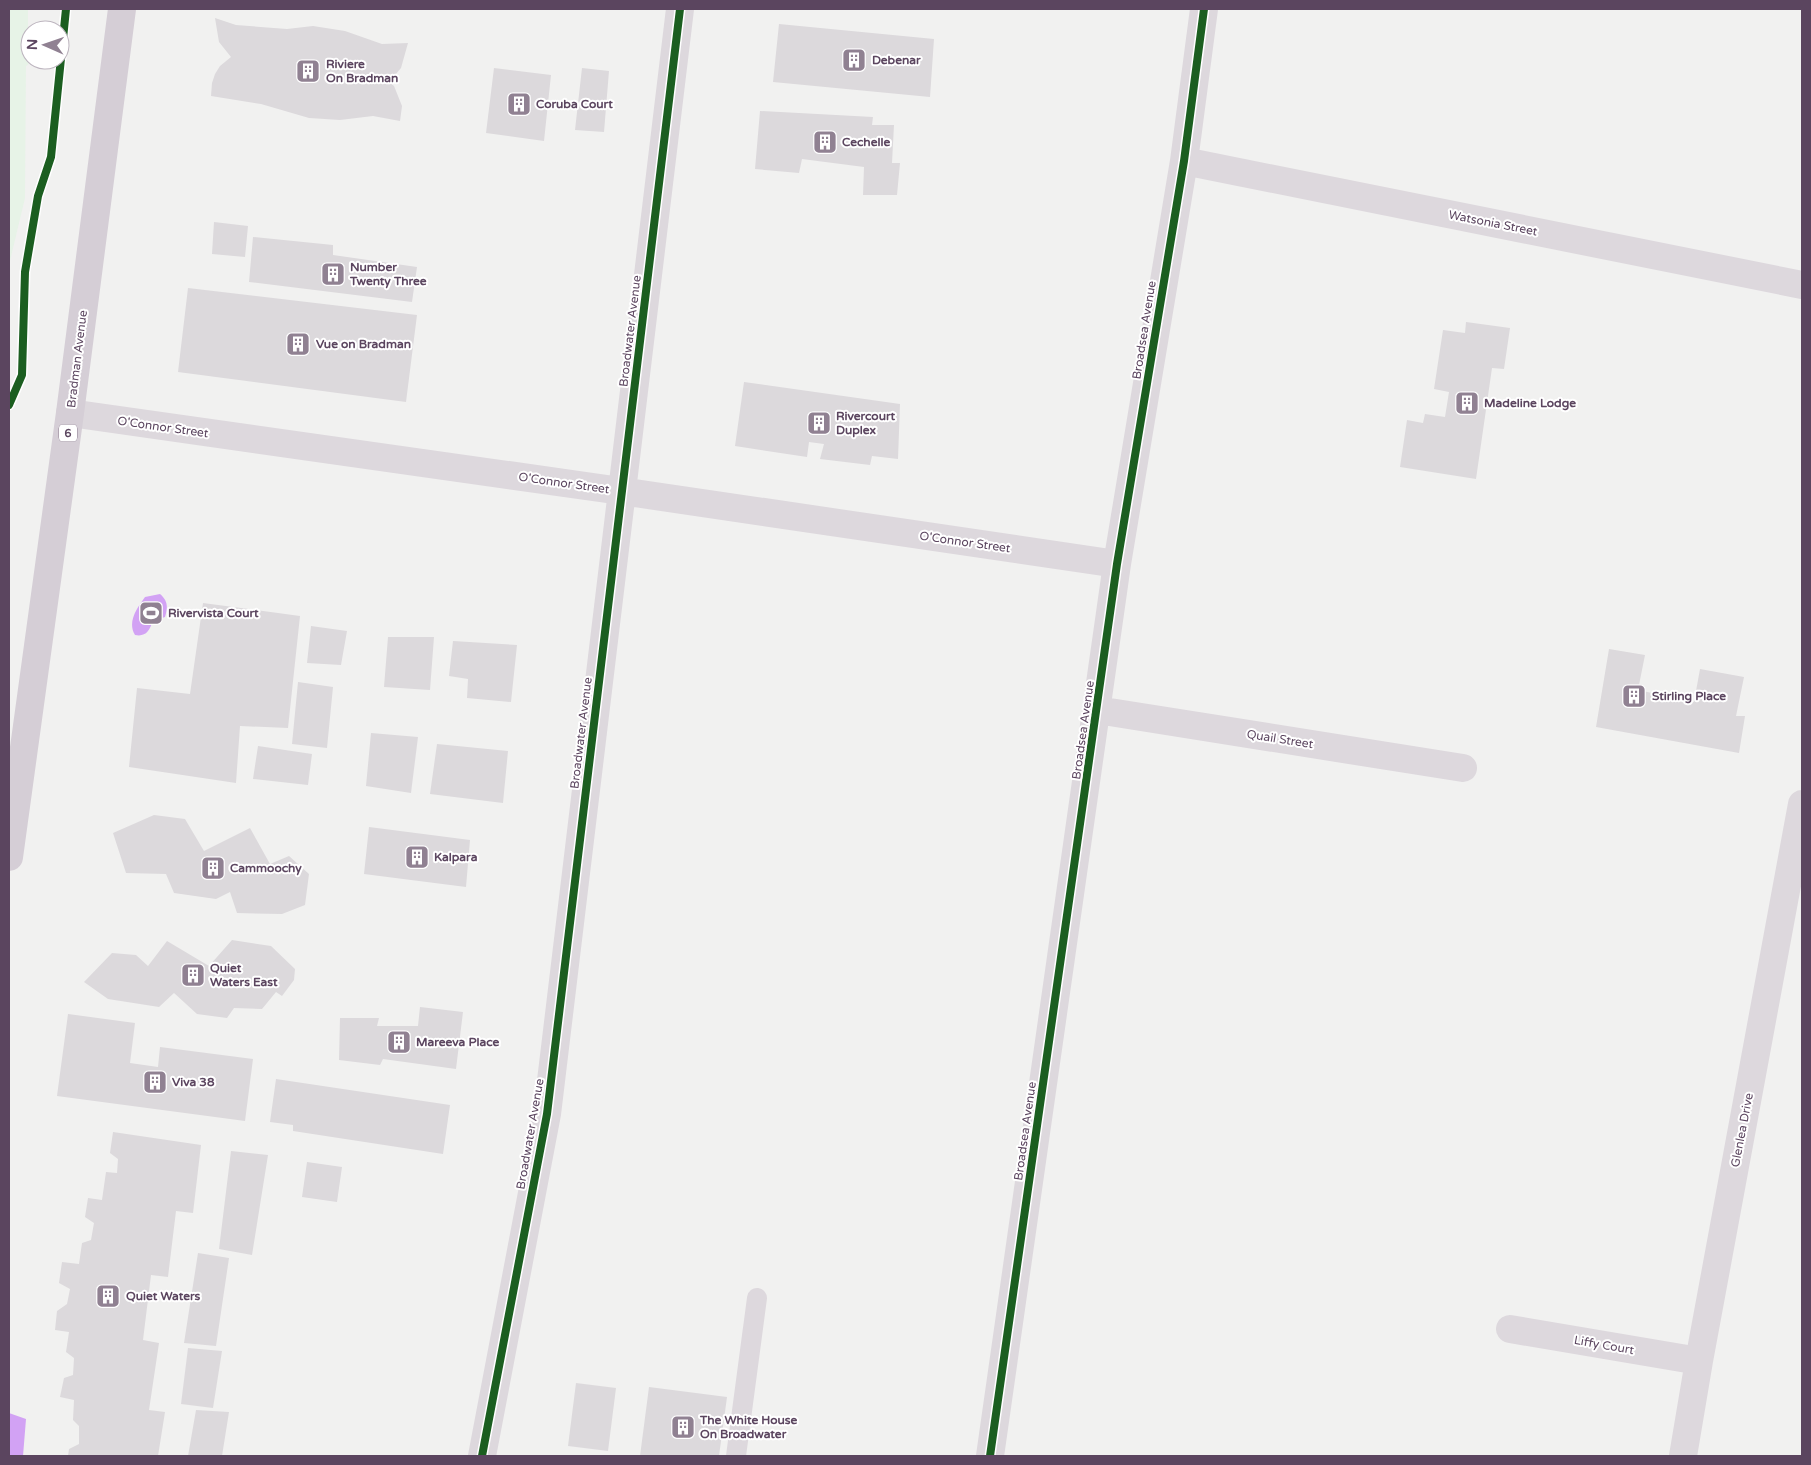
<svg xmlns="http://www.w3.org/2000/svg" width="1811" height="1465" font-family="'Varela Round',sans-serif">
	<rect width="100%" height="100%" fill="#f1f1f0"/>
	<path fill="#e7f3e7" d="M 9,9 L 28,9 L 28,36 L 30,38 L 30,60 L 33,60 L 26,66 L 25,198 L 9,265 Z"/>
	<path fill="#d2a2f4" d="M 160,594 C 168,601 168,607 165,617 L 153,621 C 149,631 146,637 135,635 C 127,622 137,608 145,597 Z
		M 9,1413 L 26,1419 L 23,1456 L 9,1456 Z"/>
	<path fill="#dcd9dc" d="M 215,18 L 236,25 L 287,29 L 313,26 L 345,31 L 382,44 L 408,43 L 401,68 L 389,82 L 394,86 L 402,106 L 400,121 L 373,116 L 340,120 L 309,118 L 261,104 L 211,96 L 212,83 L 215,74 L 220,66 L 231,57 L 219,42 Z
		M 779,24 L 934,39 L 930,97 L 773,82 Z
		M 494,68 L 551,75 L 544,141 L 486,133 Z
		M 582,68 L 609,71 L 604,132 L 575,130 Z
		M 760,111 L 873,117 L 872,125 L 894,125 L 892,163 L 900,163 L 897,195 L 863,195 L 864,167 L 802,159 L 799,173 L 755,169 Z
		M 214,222 L 248,226 L 245,257 L 212,254 Z
		M 253,237 L 333,245 L 333,255 L 417,267 L 412,302 L 249,282 Z
		M 188,288 L 417,315 L 406,402 L 178,372 Z
		M 1466,322 L 1510,328 L 1504,369 L 1492,368 L 1476,479 L 1400,467 L 1407,420 L 1423,423 L 1425,414 L 1445,417 L 1449,392 L 1434,389 L 1443,330 L 1465,333 Z
		M 744,382 L 900,404 L 898,459 L 872,456 L 870,465 L 820,459 L 824,444 L 809,442 L 807,457 L 735,446 Z
		M 203,603 L 300,616 L 288,728 L 240,726 L 236,783 L 129,767 L 137,688 L 190,694 Z
		M 311,626 L 347,631 L 341,665 L 307,663 Z
		M 388,637 L 434,637 L 430,690 L 384,687 Z
		M 453,641 L 517,645 L 511,702 L 467,698 L 468,679 L 449,676 Z
		M 1609,649 L 1645,655 L 1638,690 L 1694,702 L 1700,669 L 1744,677 L 1736,716 L 1745,716 L 1739,753 L 1596,727 Z
		M 298,682 L 333,687 L 327,748 L 292,744 Z
		M 371,733 L 418,737 L 411,793 L 366,786 Z
		M 437,744 L 508,751 L 503,803 L 430,794 Z
		M 258,746 L 312,754 L 308,785 L 253,779 Z
		M 154,815 L 185,819 L 204,851 L 250,828 L 270,864 L 289,856 L 309,874 L 305,905 L 282,914 L 237,913 L 230,892 L 216,899 L 174,893 L 166,874 L 126,873 L 113,833 Z
		M 369,827 L 470,840 L 466,887 L 364,874 Z
		M 232,940 L 271,946 L 295,969 L 294,980 L 282,996 L 276,992 L 262,1009 L 234,1008 L 227,1018 L 197,1014 L 174,993 L 159,1007 L 108,999 L 84,982 L 112,953 L 136,955 L 148,966 L 167,941 L 209,966 Z
		M 420,1007 L 463,1012 L 456,1069 L 383,1059 L 380,1065 L 339,1060 L 340,1018 L 379,1018 L 377,1026 L 418,1026 Z
		M 68,1014 L 135,1023 L 130,1063 L 158,1067 L 160,1047 L 253,1059 L 245,1121 L 57,1096 Z
		M 276,1079 L 450,1105 L 443,1154 L 293,1131 L 293,1125 L 270,1122 Z
		M 113,1132 L 201,1145 L 193,1213 L 176,1211 L 168,1277 L 151,1275 L 143,1340 L 159,1343 L 149,1410 L 165,1412 L 158,1456 L 68,1456 L 69,1449 L 79,1444 L 79,1426 L 73,1420 L 74,1400 L 60,1397 L 64,1378 L 73,1375 L 74,1358 L 66,1352 L 69,1332 L 55,1330 L 57,1311 L 67,1304 L 70,1289 L 59,1283 L 62,1262 L 79,1264 L 82,1243 L 91,1240 L 94,1223 L 85,1217 L 88,1198 L 102,1200 L 106,1172 L 117,1173 L 118,1159 L 110,1153 Z
		M 231,1151 L 268,1155 L 252,1255 L 219,1249 Z
		M 307,1162 L 342,1167 L 337,1202 L 302,1197 Z
		M 198,1253 L 229,1258 L 216,1346 L 184,1343 Z
		M 188,1348 L 222,1351 L 213,1408 L 181,1404 Z
		M 576,1383 L 616,1388 L 608,1451 L 568,1446 Z
		M 649,1387 L 727,1397 L 719,1456 L 640,1456 Z
		M 196,1410 L 229,1412 L 222,1456 L 188,1456 Z"/>
	<g fill="none" stroke-linecap="round" stroke-linejoin="round">
		<path stroke="#ddd8dd" stroke-width="20" d="M 736,1456 L 757,1298"/>
		<path stroke="#ddd8dd" stroke-width="28" d="M 1184,161 L 1802,285
			M 70,413 L 621,491 L 1117,564
			M 1097,710 L 1463,768
			M 1510,1329 L 1699,1361
			M 482,1456 L 547,1114 L 680,9
			M 990,1456 L 1117,564 L 1184,161 L 1204,9
			M 1683,1456 L 1699,1361 L 1802,804"/>
		<path stroke="#d5ced6" stroke-width="28" d="M 9,857 L 70,413 L 122,9"/>
		<g stroke="#fff" stroke-width="11">
			<path id="cycleway" d="M 9,405 L 22,375 L 25,272 L 38,196 L 51,157 L 66,9
				M 482,1456 L 547,1114 L 680,9
				M 990,1456 L 1117,564 L 1184,161 L 1204,9"/>
		</g>
		<use href="#cycleway" stroke="#1b5e20" stroke-width="8"/>
	</g>
	<defs>
		<g id="building-square" transform="scale(1.25)"><rect x="-9" y="-9" width="18" height="18" rx="4" fill="#908192" stroke="#fff"/><path d="M-4-6H4V6H1V3H-1V6H-4ZM-2.5-4.3h1.7v1.8h-1.7ZM.8-4.3h1.7v1.8H.8ZM-2.5-1h1.7V.8h-1.7ZM.8-1h1.7V.8H.8Z" fill="#fff"/></g>
		<g id="stadium-square" transform="scale(1.25)"><rect x="-9" y="-9" width="18" height="18" rx="4" fill="#908192" stroke="#fff"/><path d="M0-5a6.5 5 0 1 0 0 10a6.5 5 0 1 0 0-10ZM-3.5-1.8h7v3.6h-7Z" fill="#fff"/></g>
	</defs>
	<g fill-rule="evenodd">
		<use href="#building-square" x="854" y="60"/>
		<use href="#building-square" x="308" y="71"/>
		<use href="#building-square" x="519" y="104"/>
		<use href="#building-square" x="825" y="142"/>
		<use href="#building-square" x="333" y="274"/>
		<use href="#building-square" x="298" y="344"/>
		<use href="#building-square" x="1467" y="403"/>
		<use href="#building-square" x="819" y="423"/>
		<use href="#stadium-square" x="151" y="613"/>
		<use href="#building-square" x="1634" y="696"/>
		<use href="#building-square" x="417" y="857"/>
		<use href="#building-square" x="213" y="868"/>
		<use href="#building-square" x="193" y="975"/>
		<use href="#building-square" x="399" y="1042"/>
		<use href="#building-square" x="155" y="1082"/>
		<use href="#building-square" x="108" y="1296"/>
		<use href="#building-square" x="683" y="1427"/>
	</g>
	<g text-anchor="middle" dominant-baseline="central" stroke-width="4" stroke-linejoin="round" paint-order="stroke">
		<rect fill="#fff" stroke="#8c7d8f" stroke-width="1" x="59" y="424.5" width="18" height="17" rx="4"/>
		<g font-size="11" font-weight="bold" fill="#5b455f">
			<text x="68" y="433">6</text>
		</g>
		<g font-size="12" font-weight="bold" fill="#5b455f" stroke="#fff" text-anchor="start">
			<text x="872" y="60">Debenar</text>
			<text x="326" y="64">Riviere<tspan x="326" dy="14">On Bradman</tspan></text>
			<text x="536" y="104">Coruba Court</text>
			<text x="842" y="142">Cechelle</text>
			<text x="350" y="267">Number<tspan x="350" dy="14">Twenty Three</tspan></text>
			<text x="316" y="344">Vue on Bradman</text>
			<text x="1484" y="403">Madeline Lodge</text>
			<text x="836" y="416">Rivercourt<tspan x="836" dy="14">Duplex</tspan></text>
			<text x="168" y="613">Rivervista Court</text>
			<text x="1652" y="696">Stirling Place</text>
			<text x="434" y="857">Kalpara</text>
			<text x="230" y="868">Cammoochy</text>
			<text x="210" y="968">Quiet<tspan x="210" dy="14">Waters East</tspan></text>
			<text x="416" y="1042">Mareeva Place</text>
			<text x="172" y="1082">Viva 38</text>
			<text x="126" y="1296">Quiet Waters</text>
			<text x="700" y="1420">The White House<tspan x="700" dy="14">On Broadwater</tspan></text>
		</g>
		<g font-size="12" fill="#5b455f" stroke="#fff">
			<text transform="translate(1493 223) rotate(11)">Watsonia Street</text>
			<text transform="translate(1144 330) rotate(-81)">Broadsea Avenue</text>
			<text transform="translate(630 331) rotate(-83)">Broadwater Avenue</text>
			<text transform="translate(77 359) rotate(-83)">Bradman Avenue</text>
			<text transform="translate(163 427) rotate(8)">O'Connor Street</text>
			<text transform="translate(564 483) rotate(8)">O'Connor Street</text>
			<text transform="translate(965 542) rotate(8)">O'Connor Street</text>
			<text transform="translate(1083 730) rotate(-82)">Broadsea Avenue</text>
			<text transform="translate(581 733) rotate(-83)">Broadwater Avenue</text>
			<text transform="translate(1280 739) rotate(9)">Quail Street</text>
			<text transform="translate(1742 1130) rotate(-79)">Glenlea Drive</text>
			<text transform="translate(1025 1131) rotate(-82)">Broadsea Avenue</text>
			<text transform="translate(530 1134) rotate(-80)">Broadwater Avenue</text>
			<text transform="translate(1604 1345) rotate(10)">Liffy Court</text>
		</g>
	</g>
	<rect width="1811" height="1465" fill="none" stroke="#5b455f" stroke-width="20"/>
	<g transform="translate(45 45) rotate(272)"><circle r="24" fill="#ffffff" stroke="#bdb5bf"/>
	<path d="M0-4L9 19L0 12L-9 19Z" fill="#908192"/>
	<text y="-8" font-size="14" font-weight="bold" text-anchor="middle" fill="#5b455f">N</text>
	</g>
</svg>
